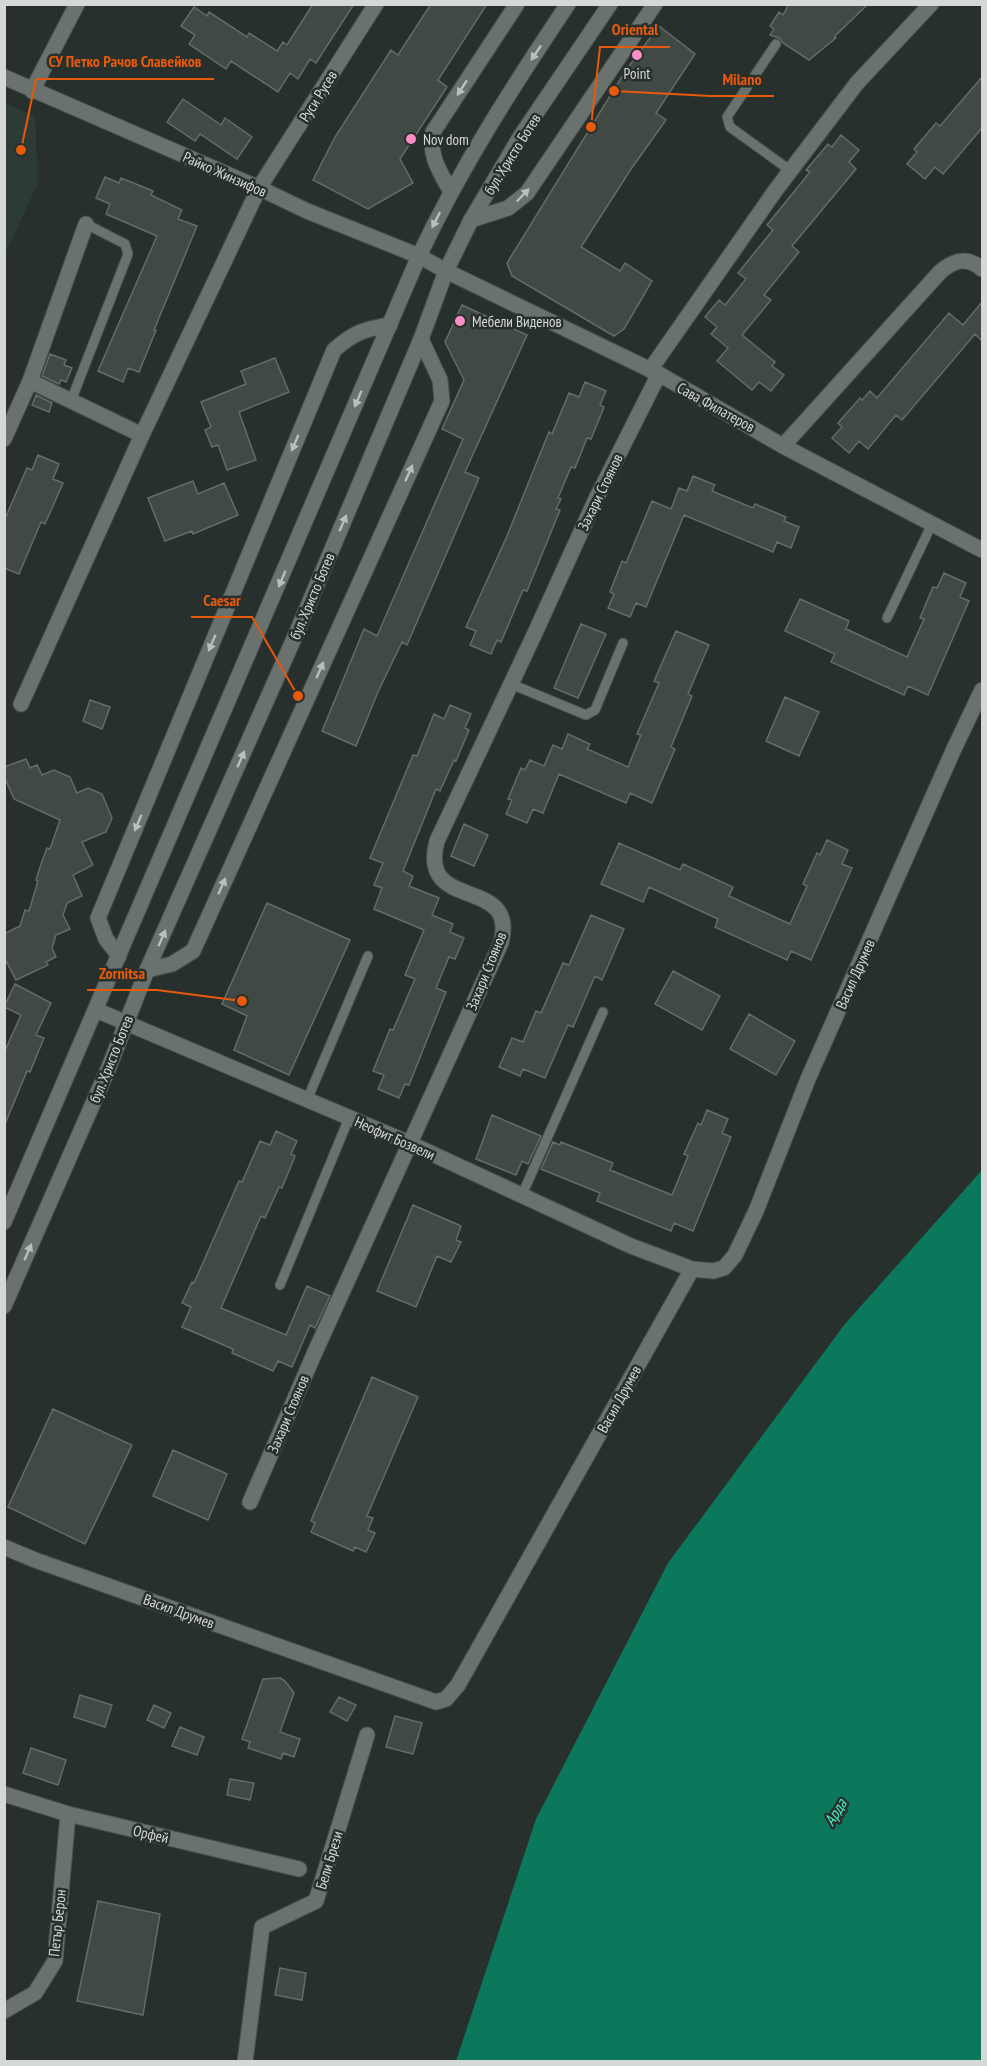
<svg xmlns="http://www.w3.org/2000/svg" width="987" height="2066" font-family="'PT Sans Narrow',sans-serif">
	<rect width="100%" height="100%" fill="#28302d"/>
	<path fill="#2c3b35" d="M 5,103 L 35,117 L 38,183 L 5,254 Z"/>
	<path fill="#0b775b" d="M 982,1170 L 982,2061 L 456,2061 L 536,1819 L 668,1563 L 844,1325 Z"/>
	<path fill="#414945" stroke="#636c68" stroke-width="1.5" d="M 313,4 L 354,4 L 316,63 L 310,59 L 298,79 L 290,73 L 278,92 L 231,61 L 226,69 L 189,44 L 195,35 L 181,26 L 194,7 L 207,16 L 209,12 L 247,37 L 249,33 L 277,51 L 283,42 L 287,45 Z
		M 431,4 L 487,4 L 438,80 L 447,87 L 400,159 L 413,183 L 368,209 L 313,180 L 335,137 L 391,50 L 398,55 Z
		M 789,4 L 868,4 L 834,37 L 836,38 L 809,60 L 783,43 L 779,38 L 770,35 L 774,29 L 770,26 L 779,12 L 783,15 Z
		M 659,26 L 695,54 L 656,113 L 666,120 L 631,169 L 581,247 L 620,271 L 625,263 L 652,281 L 624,329 L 614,336 L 512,276 L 507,263 L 626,70 Z
		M 982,77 L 982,128 L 943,174 L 935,167 L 925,179 L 907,164 L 917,152 L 914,149 L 936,123 L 940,126 Z
		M 183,99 L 221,125 L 225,118 L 252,137 L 237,159 L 200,134 L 195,141 L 167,122 Z
		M 841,135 L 859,150 L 849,162 L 856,169 L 792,246 L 799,252 L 764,295 L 771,300 L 742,335 L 775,362 L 772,366 L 784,375 L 771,391 L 759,382 L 752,390 L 717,361 L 728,348 L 711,334 L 717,327 L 705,317 L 719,300 L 725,305 L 746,279 L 738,273 L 773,230 L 767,225 L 810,172 L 806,170 L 828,144 L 832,147 Z
		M 105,177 L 119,183 L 121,178 L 153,191 L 151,195 L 182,210 L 178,219 L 197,226 L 154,330 L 156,330 L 139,372 L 128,368 L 123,382 L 98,371 L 157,236 L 106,214 L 110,204 L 96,198 Z
		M 982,302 L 982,341 L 975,334 L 902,420 L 896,415 L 868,449 L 859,441 L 849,453 L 832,438 L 842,427 L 838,423 L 860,398 L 862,400 L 870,391 L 877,398 L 949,313 L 963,325 Z
		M 462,305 L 527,335 L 465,472 L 479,478 L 407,645 L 402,642 L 378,692 L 356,746 L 322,731 L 364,629 L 377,636 L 463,439 L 442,429 L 464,380 L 445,342 Z
		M 50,354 L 66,360 L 64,365 L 72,368 L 66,382 L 61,380 L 59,384 L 42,376 Z
		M 275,358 L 289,392 L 239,412 L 256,460 L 227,470 L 218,445 L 212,447 L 205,430 L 211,427 L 201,402 L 246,384 L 241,371 Z
		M 585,382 L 606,391 L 600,405 L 604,407 L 591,439 L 587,438 L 575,468 L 571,467 L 558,498 L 561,499 L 556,509 L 560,510 L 527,591 L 523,590 L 501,642 L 497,640 L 491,654 L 470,645 L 476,631 L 466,627 L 507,536 L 549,432 L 552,434 L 569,393 L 579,397 Z
		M 36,395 L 52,403 L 49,412 L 32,405 Z
		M 38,455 L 59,464 L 53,479 L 63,483 L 45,524 L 41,522 L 19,574 L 4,568 L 4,521 L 27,468 L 32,470 Z
		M 693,476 L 715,485 L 712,491 L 753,508 L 755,504 L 786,517 L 784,521 L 799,527 L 791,548 L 777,542 L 773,552 L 684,515 L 646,607 L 636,603 L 630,617 L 608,608 L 614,594 L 610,592 L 622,561 L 626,563 L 652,501 L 671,509 L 679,488 L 687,491 Z
		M 193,481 L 198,494 L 224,483 L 238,515 L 193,534 L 192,531 L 165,541 L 148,498 Z
		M 944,573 L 966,583 L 960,597 L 969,601 L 928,695 L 908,686 L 904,695 L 831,662 L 835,654 L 785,631 L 800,599 L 849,621 L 846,629 L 907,657 L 924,619 L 920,618 L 933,587 L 937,588 Z
		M 581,624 L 606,634 L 578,698 L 554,688 Z
		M 676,631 L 709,645 L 688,694 L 692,696 L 671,747 L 675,749 L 652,803 L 630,793 L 626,803 L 559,774 L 543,813 L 533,809 L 527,823 L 506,814 L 512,800 L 508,799 L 521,768 L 525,770 L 530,760 L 544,766 L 553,745 L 562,749 L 568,734 L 590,744 L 587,749 L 628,767 L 641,735 L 637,734 L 659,683 L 654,681 Z
		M 785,697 L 819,712 L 799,756 L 766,741 Z
		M 90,700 L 110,707 L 102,729 L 83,721 Z
		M 450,705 L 471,714 L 465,728 L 469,730 L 456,761 L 454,760 L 440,791 L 436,789 L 403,871 L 413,876 L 409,886 L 439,898 L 432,915 L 453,924 L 450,932 L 464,938 L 455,959 L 449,957 L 436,988 L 446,992 L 409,1085 L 405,1084 L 399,1098 L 378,1089 L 384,1075 L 373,1071 L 390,1029 L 393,1030 L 415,979 L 405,975 L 424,930 L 374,909 L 382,888 L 374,885 L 383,863 L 370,858 L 413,755 L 417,756 L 434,714 L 444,719 Z
		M 26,759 L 30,768 L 37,765 L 42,775 L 54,770 L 70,777 L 77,793 L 88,788 L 102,794 L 112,818 L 106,832 L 82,842 L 93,865 L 73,875 L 82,896 L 67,903 L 63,915 L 70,929 L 56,935 L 52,948 L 56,957 L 46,962 L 48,965 L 16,980 L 4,957 L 4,934 L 20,926 L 25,910 L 29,911 L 38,881 L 36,880 L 41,864 L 47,848 L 50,849 L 60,820 L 14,799 L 4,776 L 4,767 Z
		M 464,824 L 488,835 L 474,866 L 451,856 Z
		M 827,840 L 848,850 L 842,864 L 852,868 L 811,960 L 791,951 L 787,960 L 715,927 L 718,919 L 649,887 L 643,902 L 601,884 L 619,843 L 680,870 L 683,864 L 733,887 L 729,896 L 790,924 L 807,886 L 803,884 L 817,853 L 820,855 Z
		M 267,903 L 350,940 L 289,1075 L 234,1050 L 247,1016 L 222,1004 Z
		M 591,915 L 624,929 L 602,980 L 595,976 L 573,1027 L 568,1025 L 545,1078 L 523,1069 L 520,1076 L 499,1067 L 512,1038 L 523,1042 L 536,1011 L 541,1013 L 563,963 L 569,965 Z
		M 673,971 L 720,996 L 702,1030 L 655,1004 Z
		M 15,984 L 51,1003 L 36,1035 L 44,1038 L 30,1072 L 27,1071 L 5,1124 L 4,1053 L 21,1015 L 4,1007 Z
		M 749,1014 L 795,1041 L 776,1075 L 730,1049 Z
		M 707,1110 L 728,1119 L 722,1133 L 731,1137 L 693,1231 L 674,1223 L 671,1231 L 649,1222 L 597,1201 L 600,1193 L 541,1169 L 553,1142 L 560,1145 L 561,1142 L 613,1163 L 610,1170 L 672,1195 L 688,1156 L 684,1154 L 698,1123 L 701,1125 Z
		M 492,1115 L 541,1136 L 528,1164 L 522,1161 L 516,1175 L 476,1159 Z
		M 276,1131 L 297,1141 L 291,1154 L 295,1156 L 282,1188 L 279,1187 L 265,1218 L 261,1216 L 221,1308 L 286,1335 L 307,1286 L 330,1296 L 315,1328 L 310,1325 L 292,1367 L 278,1361 L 273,1371 L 232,1353 L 233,1349 L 182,1327 L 191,1307 L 182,1303 L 192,1282 L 194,1283 L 239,1181 L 242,1182 L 260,1141 L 270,1145 Z
		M 413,1205 L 461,1226 L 456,1240 L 461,1242 L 451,1262 L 437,1256 L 416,1307 L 377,1291 Z
		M 372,1377 L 418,1397 L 367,1516 L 373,1518 L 368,1530 L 375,1533 L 366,1552 L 355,1547 L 353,1551 L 311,1532 L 315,1523 L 311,1521 Z
		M 53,1409 L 132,1445 L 85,1544 L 8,1507 Z
		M 173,1450 L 227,1474 L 208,1520 L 153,1496 Z
		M 280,1678 L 285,1681 L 294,1693 L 280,1732 L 300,1739 L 294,1757 L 283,1753 L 281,1759 L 248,1748 L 250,1742 L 242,1739 L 263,1679 Z
		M 80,1695 L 112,1705 L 105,1727 L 74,1717 Z
		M 339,1697 L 356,1705 L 347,1721 L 330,1712 Z
		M 154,1705 L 171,1713 L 164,1728 L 147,1720 Z
		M 395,1716 L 422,1723 L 413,1754 L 386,1747 Z
		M 180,1727 L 204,1737 L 197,1755 L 172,1746 Z
		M 31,1748 L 66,1760 L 58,1785 L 23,1773 Z
		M 230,1779 L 254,1783 L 250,1800 L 227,1795 Z
		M 98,1901 L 160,1914 L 143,2015 L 77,2001 Z
		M 280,1968 L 306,1973 L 302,2000 L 275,1995 Z"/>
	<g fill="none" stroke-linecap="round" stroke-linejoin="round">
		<g stroke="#484e4b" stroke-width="11">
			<path id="lane" d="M 776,44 L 727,117 L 730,127 L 791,171
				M 71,401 L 128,254 L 125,244 L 86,224
				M 887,618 L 932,524
				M 511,684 L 586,715 L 595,710 L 623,643
				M 307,1100 L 368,956
				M 522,1195 L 603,1012
				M 280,1285 L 349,1118"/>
		</g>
		<g stroke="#484e4b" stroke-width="17">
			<path id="street" d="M 4,77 L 259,188 L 307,211 L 419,256 L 446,271 L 659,374 L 783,446 L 982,550
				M 32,91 L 77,4
				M 451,192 C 439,170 429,157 433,132 L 517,4
				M 471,220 L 508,208 L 527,193 L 655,4
				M 650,370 L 775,191 L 857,83 L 931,4
				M 30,381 L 142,435
				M 4,439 L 30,381 L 86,224
				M 783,446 L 940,272 C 954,260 967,256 982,269
				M 21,704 L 142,435 L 259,188 L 376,4
				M 119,956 L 106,939 L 98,918 L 334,350 C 353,333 364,329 390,325
				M 147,970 L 172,964 L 193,951 L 442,401 L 440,380 L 421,339
				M 96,1010 L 409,1143 L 631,1246 L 692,1269
				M 250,1502 L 315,1352 L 501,943 C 519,874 417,914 437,841 L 535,633 L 595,501 L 659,374
				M 4,1547 L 35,1560 L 436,1702 L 446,1699 L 458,1685 L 692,1269 L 713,1271 L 724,1268 L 735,1255 L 756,1211 L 808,1079 L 953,751 L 982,690
				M 4,1794 L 68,1814 L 299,1869
				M 4,2011 L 35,1993 L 55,1961 L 68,1814
				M 245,2062 L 262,1927 L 316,1901 L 367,1735"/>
		</g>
		<g stroke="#484e4b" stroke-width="17">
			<path id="secondary" d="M 4,1222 L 419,256 C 461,167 513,86 568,4
				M 4,1306 L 109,1067 L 147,970 L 296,634 L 421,339 L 446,271 L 471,220 L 520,137 L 610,4"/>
		</g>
		<use href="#lane" stroke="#69726e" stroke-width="9"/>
		<use href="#street" stroke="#69726e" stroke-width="15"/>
		<use href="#secondary" stroke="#69726e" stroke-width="15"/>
	</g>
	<defs><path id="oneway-solid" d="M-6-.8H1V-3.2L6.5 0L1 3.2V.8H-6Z" transform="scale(1.5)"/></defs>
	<g fill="#b9bfbd">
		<use href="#oneway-solid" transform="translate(536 53) rotate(124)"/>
		<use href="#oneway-solid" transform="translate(462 88) rotate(123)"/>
		<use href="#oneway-solid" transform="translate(523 195) rotate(-46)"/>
		<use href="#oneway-solid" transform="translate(436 220) rotate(117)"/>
		<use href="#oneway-solid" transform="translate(358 399) rotate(113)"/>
		<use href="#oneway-solid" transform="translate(295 443) rotate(113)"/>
		<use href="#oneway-solid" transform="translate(409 473) rotate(-66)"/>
		<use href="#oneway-solid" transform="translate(343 523) rotate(-67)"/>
		<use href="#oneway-solid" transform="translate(282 579) rotate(113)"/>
		<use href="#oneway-solid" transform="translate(212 643) rotate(113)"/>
		<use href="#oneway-solid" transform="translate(320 670) rotate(-66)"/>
		<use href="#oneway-solid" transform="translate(241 759) rotate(-66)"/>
		<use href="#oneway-solid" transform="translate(138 823) rotate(113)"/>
		<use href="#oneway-solid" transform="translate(222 886) rotate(-66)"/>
		<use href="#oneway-solid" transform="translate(162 938) rotate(-66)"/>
		<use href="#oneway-solid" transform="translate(28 1252) rotate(-66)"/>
	</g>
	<g fill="#fb8fc5" stroke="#28302d" stroke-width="2">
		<circle cx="637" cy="55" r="6"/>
		<circle cx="411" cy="139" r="6"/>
		<circle cx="460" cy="321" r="6"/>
	</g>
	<g text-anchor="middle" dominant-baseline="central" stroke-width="5" stroke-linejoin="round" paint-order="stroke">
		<g font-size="15" fill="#d4d9d7" stroke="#28302d" text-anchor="start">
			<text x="637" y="73" text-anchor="middle">Point</text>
			<text x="423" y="139">Nov dom</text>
			<text x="472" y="321">Мебели Виденов</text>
		</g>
		<g font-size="15" fill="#d4d9d7" stroke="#28302d">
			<text transform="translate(318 96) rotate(-58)">Руси Русев</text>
			<text transform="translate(512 154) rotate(-58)">бул. Христо Ботев</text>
			<text transform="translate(225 174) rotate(24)">Райко Жинзифов</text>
			<text transform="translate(716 407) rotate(29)">Сава Филатеров</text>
			<text transform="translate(600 492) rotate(-64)">Захари Стоянов</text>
			<text transform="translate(312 596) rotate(-67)">бул. Христо Ботев</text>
			<text transform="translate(486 971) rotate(-68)">Захари Стоянов</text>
			<text transform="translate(855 974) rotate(-66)">Васил Друмев</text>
			<text transform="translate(111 1059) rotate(-68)">бул. Христо Ботев</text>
			<text transform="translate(395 1138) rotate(24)">Неофит Бозвели</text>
			<text transform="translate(619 1399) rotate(-61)">Васил Друмев</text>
			<text transform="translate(288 1414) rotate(-67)">Захари Стоянов</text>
			<text transform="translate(179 1611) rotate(20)">Васил Друмев</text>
			<text transform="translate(151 1834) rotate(13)">Орфей</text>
			<text transform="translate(329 1860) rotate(-73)">Бели Брези</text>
			<text transform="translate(57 1923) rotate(-84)">Петър Берон</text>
		</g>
		<g font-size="16" font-style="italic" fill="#4af2c1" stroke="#28302d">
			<text transform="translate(835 1812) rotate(-58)">Арда</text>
		</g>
	</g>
	<path fill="none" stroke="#e8590c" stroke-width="2" d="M591 127L600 47H670M21 150L36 79H214M614 91L711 96H774M298 696L252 617H191M242 1001L157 990H87"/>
	<g fill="#e8590c" stroke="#28302d" stroke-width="2">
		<circle cx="591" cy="127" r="6"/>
		<circle cx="21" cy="150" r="6"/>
		<circle cx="614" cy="91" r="6"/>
		<circle cx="298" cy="696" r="6"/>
		<circle cx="242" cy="1001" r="6"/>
	</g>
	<g font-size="16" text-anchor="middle" font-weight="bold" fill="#e8590c" stroke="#28302d" stroke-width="5" stroke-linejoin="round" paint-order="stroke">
		<text x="635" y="35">Oriental</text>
		<text x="125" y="67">СУ Петко Рачов Славейков</text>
		<text x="742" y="85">Milano</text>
		<text x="222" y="606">Caesar</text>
		<text x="122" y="979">Zornitsa</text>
	</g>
	<rect width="987" height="2066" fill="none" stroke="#d4d9d7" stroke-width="12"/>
</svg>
